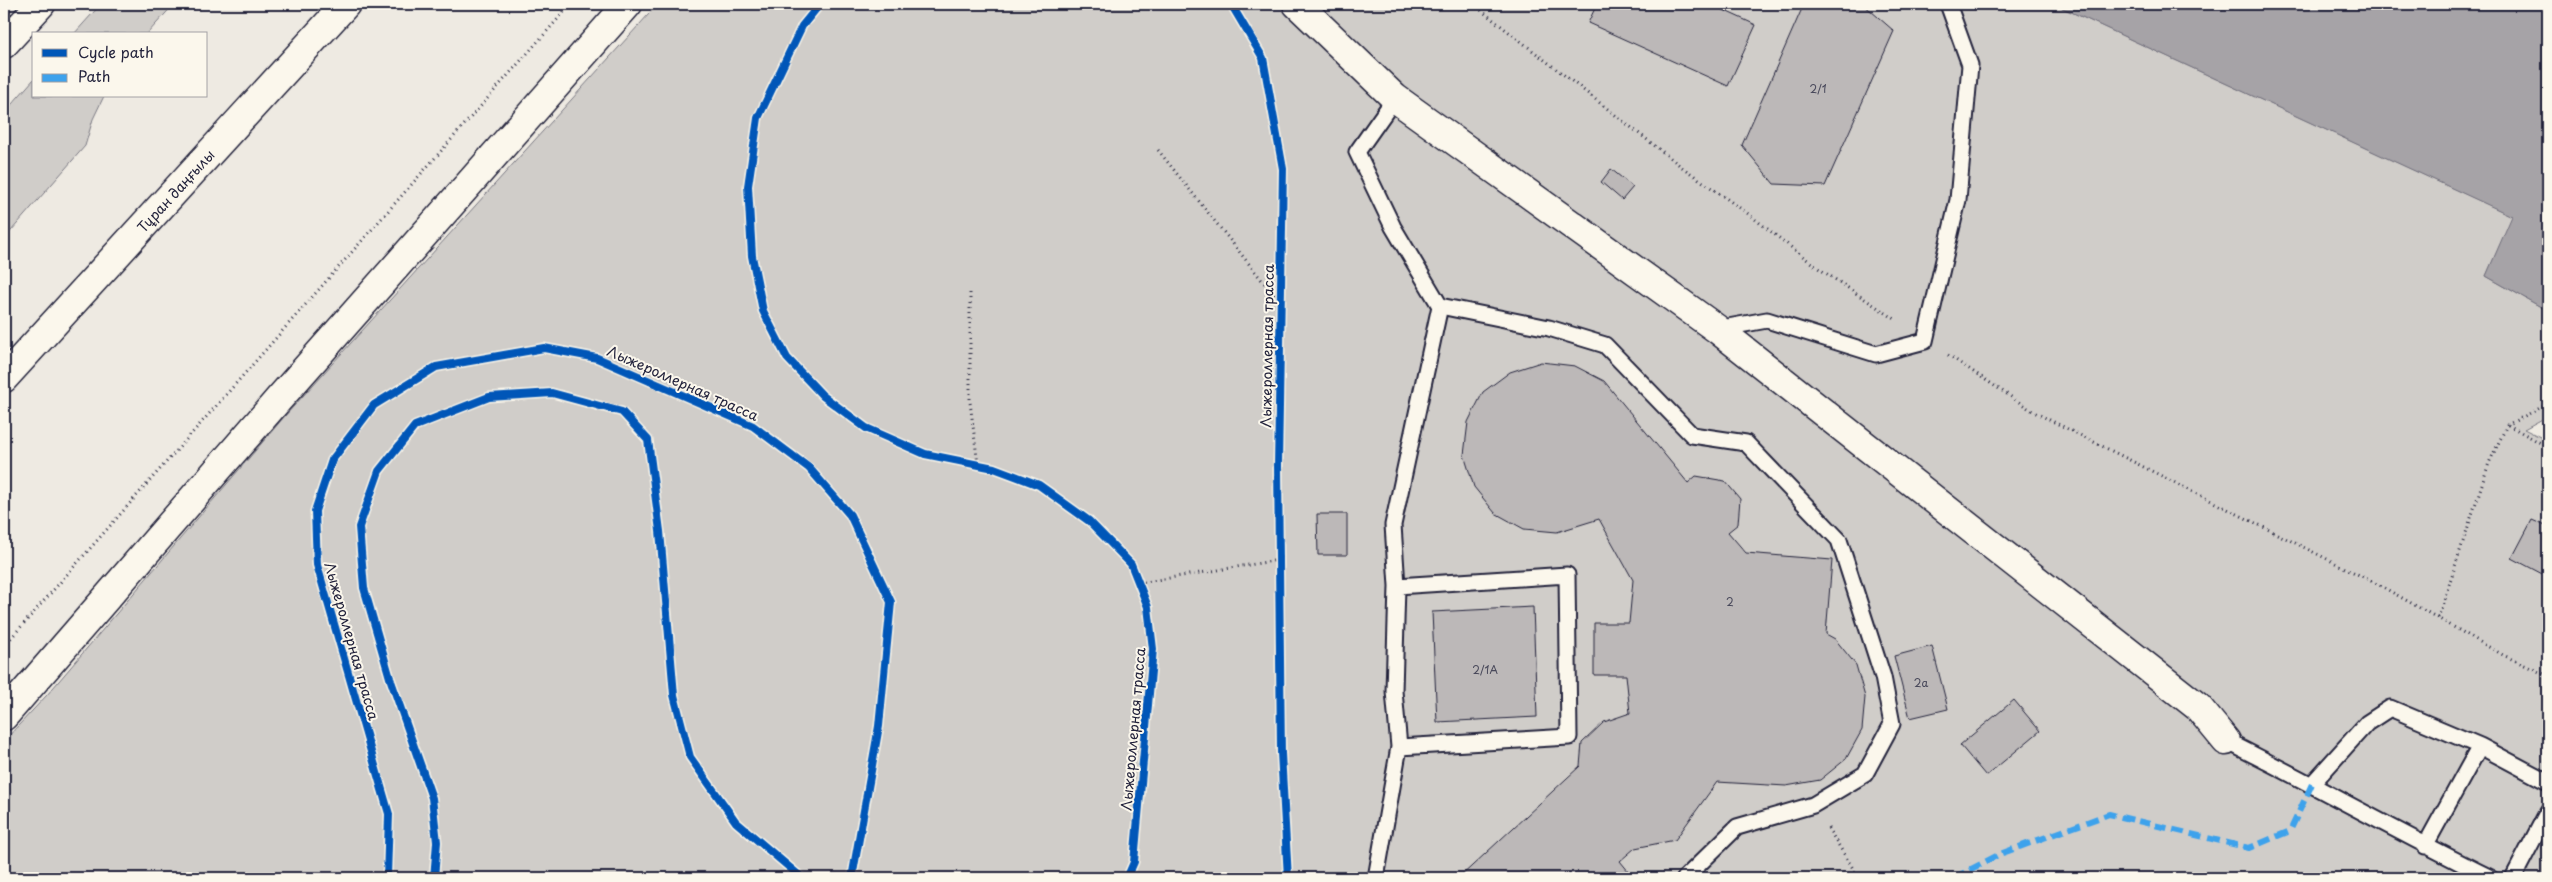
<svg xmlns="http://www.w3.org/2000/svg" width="2552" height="882" font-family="'Playpen Sans',sans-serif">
	<rect width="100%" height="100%" fill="#eeeae2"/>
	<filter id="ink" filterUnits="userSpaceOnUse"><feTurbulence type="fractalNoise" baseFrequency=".02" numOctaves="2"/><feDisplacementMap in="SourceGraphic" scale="10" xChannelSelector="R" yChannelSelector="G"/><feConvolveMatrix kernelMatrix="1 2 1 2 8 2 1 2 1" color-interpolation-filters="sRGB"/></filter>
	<g filter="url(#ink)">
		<path fill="#d0cdc9" stroke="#797882" d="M 101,4 L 174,4 L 147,34 L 74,34 Z
			M 658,4 L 2054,4 L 2513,216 L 2486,276 L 2548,311 L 2548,416 L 2524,429 L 2548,441 L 2548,878 L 4,878 L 4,741 L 47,695 L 284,417 Z
			M 34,79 L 34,96 L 104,96 L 93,119 L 85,146 L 4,239 L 4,113 Z"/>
		<path fill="#a6a3a7" stroke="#716f7c" d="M 2054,4 L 2548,4 L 2548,311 L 2486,276 L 2512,216 Z"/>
		<path fill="#bcb8b8" stroke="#22223b" d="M 1597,4 L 1710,4 L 1756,25 L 1728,86 L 1588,23 Z
			M 1804,4 L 1863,4 L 1894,31 L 1825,186 L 1774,184 L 1742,145 Z
			M 1611,169 L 1633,187 L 1622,200 L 1601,182 Z
			M 1541,362 L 1575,366 L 1604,381 L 1688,483 L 1696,476 L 1725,481 L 1740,499 L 1738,524 L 1728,532 L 1746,553 L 1832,560 L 1826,634 L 1835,639 L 1856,665 L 1865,697 L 1862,730 L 1846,759 L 1820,780 L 1786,786 L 1717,782 L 1675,840 L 1635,848 L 1620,861 L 1634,878 L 1459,878 L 1580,766 L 1582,743 L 1604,722 L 1630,713 L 1626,675 L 1594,675 L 1594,623 L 1629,623 L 1633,580 L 1599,519 L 1557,532 L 1524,529 L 1495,513 L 1474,487 L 1464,455 L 1468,422 L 1483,392 L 1510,372 Z
			M 1317,514 L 1347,514 L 1347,555 L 1318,555 Z
			M 2532,520 L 2548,527 L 2548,577 L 2512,558 Z
			M 1533,607 L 1537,717 L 1437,722 L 1432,612 Z
			M 1932,646 L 1948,709 L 1910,718 L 1894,656 Z
			M 2014,700 L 2040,731 L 1986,776 L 1960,745 Z"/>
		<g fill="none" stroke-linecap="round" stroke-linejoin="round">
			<g stroke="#22223b" stroke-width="19">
				<path id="lane" d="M 1440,306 L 1549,328 L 1605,345 L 1692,435 L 1746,443 L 1839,540 L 1883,677 L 1892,724 L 1865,774 L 1813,805 L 1737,827 L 1685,878
					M 1717,329 L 1767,320 L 1876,354 L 1925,341 L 1958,200 L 1970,65 L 1948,4
					M 1397,586 L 1567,575 L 1569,737 L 1399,747
					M 2226,741 C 2315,785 2401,834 2491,878
					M 2312,784 L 2367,723 L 2390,708 L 2480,746 L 2548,782
					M 2425,846 L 2480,746
					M 1376,878 L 1399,747 L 1394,691 L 1397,586 L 1393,525 L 1440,306 L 1393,227 L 1357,152 L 1395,98
					M 2513,878 L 2548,811"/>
			</g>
			<g stroke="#22223b" stroke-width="31">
				<path id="street" d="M 1297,4 L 1395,98 L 1717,329 L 2198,707 L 2226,741
					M 4,44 L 41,4
					M 4,716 L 278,400 L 628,4"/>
			</g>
			<g stroke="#22223b" stroke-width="31">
				<g id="primary">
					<path id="s1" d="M 4,378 L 346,4"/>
				</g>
			</g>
			<path stroke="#22223b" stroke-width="3" stroke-dasharray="1 4" stroke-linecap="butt" d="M 1473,4 L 1682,167 L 1747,213 L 1818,268 L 1895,319
				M 1158,150 L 1281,304
				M 970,293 L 970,402 L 978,465
				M 1948,355 L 2034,412 L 2381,586 L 2503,655 L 2548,676
				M 2508,425 L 2548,447
				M 1139,583 L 1279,560
				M 2438,618 L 2489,463 L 2507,425 L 2548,404
				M 4,646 L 571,4
				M 1828,828 L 1859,878"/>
			<use href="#lane" stroke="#fbf7ec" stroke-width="15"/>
			<use href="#street" stroke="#fbf7ec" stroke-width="28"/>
			<use href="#primary" stroke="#fbf7ec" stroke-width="28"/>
			<path stroke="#3ea2ec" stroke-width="6" stroke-dasharray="12 6" stroke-linecap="butt" d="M 1954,878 L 2000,854 L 2109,814 L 2249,848 L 2290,831 L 2312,784"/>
			<g stroke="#fbf7ec" stroke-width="11">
				<path id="cycleway" d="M 820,4 L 802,26 L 758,118 L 748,186 L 752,256 L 763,311 L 787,358 L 823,396 L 866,428 L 925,454 L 994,468 L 1039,485 L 1089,521 L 1131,564 L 1148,607 L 1153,649 L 1134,862 L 1127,878
					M 1231,4 L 1263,58 L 1283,169 L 1278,466 L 1281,753 L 1288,878
					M 387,878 L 389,814 L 317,565 L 315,511 L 332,460 L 374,405 L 436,367 L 544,348 L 597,358 L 753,426 L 809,468 L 850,515 L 891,602 L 879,726 L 852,878
					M 434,878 L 437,842 L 432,798 L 390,678 L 364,588 L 359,527 L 379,471 L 415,426 L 489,397 L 552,393 L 622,412 L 648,440 L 660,531 L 674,695 L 690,757 L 736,822 L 802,878"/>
			</g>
			<use href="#cycleway" stroke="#0057b8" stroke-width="8"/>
		</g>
	</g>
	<g text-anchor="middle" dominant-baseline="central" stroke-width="4" stroke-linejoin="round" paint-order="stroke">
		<g font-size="11" fill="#48485a">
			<text x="1818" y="88">2/1</text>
			<text x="1730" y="601">2</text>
			<text x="1485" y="669">2/1А</text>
			<text x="1921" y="682">2а</text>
		</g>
		<g font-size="14" fill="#22223b" stroke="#fbf7ec">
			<text stroke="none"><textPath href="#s1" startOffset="254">Тұран даңғылы</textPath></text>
			<text transform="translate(1267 346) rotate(-89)">Лыжероллерная трасса</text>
			<text transform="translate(683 383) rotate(24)">Лыжероллерная трасса</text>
			<text transform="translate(352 641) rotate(74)">Лыжероллерная трасса</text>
			<text transform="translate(1133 729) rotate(-85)">Лыжероллерная трасса</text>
		</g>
	</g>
	<rect width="2552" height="882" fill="none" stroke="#fbf7ec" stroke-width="20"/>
	<rect x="10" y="10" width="2532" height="862" fill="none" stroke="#22223b" stroke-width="2" filter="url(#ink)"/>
	<rect x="32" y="32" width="175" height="65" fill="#fbf7ec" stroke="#a4a2a5"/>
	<rect x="42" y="49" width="25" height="8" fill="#0057b8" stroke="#a4a2a5"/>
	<text x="78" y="58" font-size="15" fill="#22223b">Cycle path</text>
	<rect x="42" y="74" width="25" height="8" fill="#3ea2ec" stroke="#a4a2a5"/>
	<text x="78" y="82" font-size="15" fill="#22223b">Path</text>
</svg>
